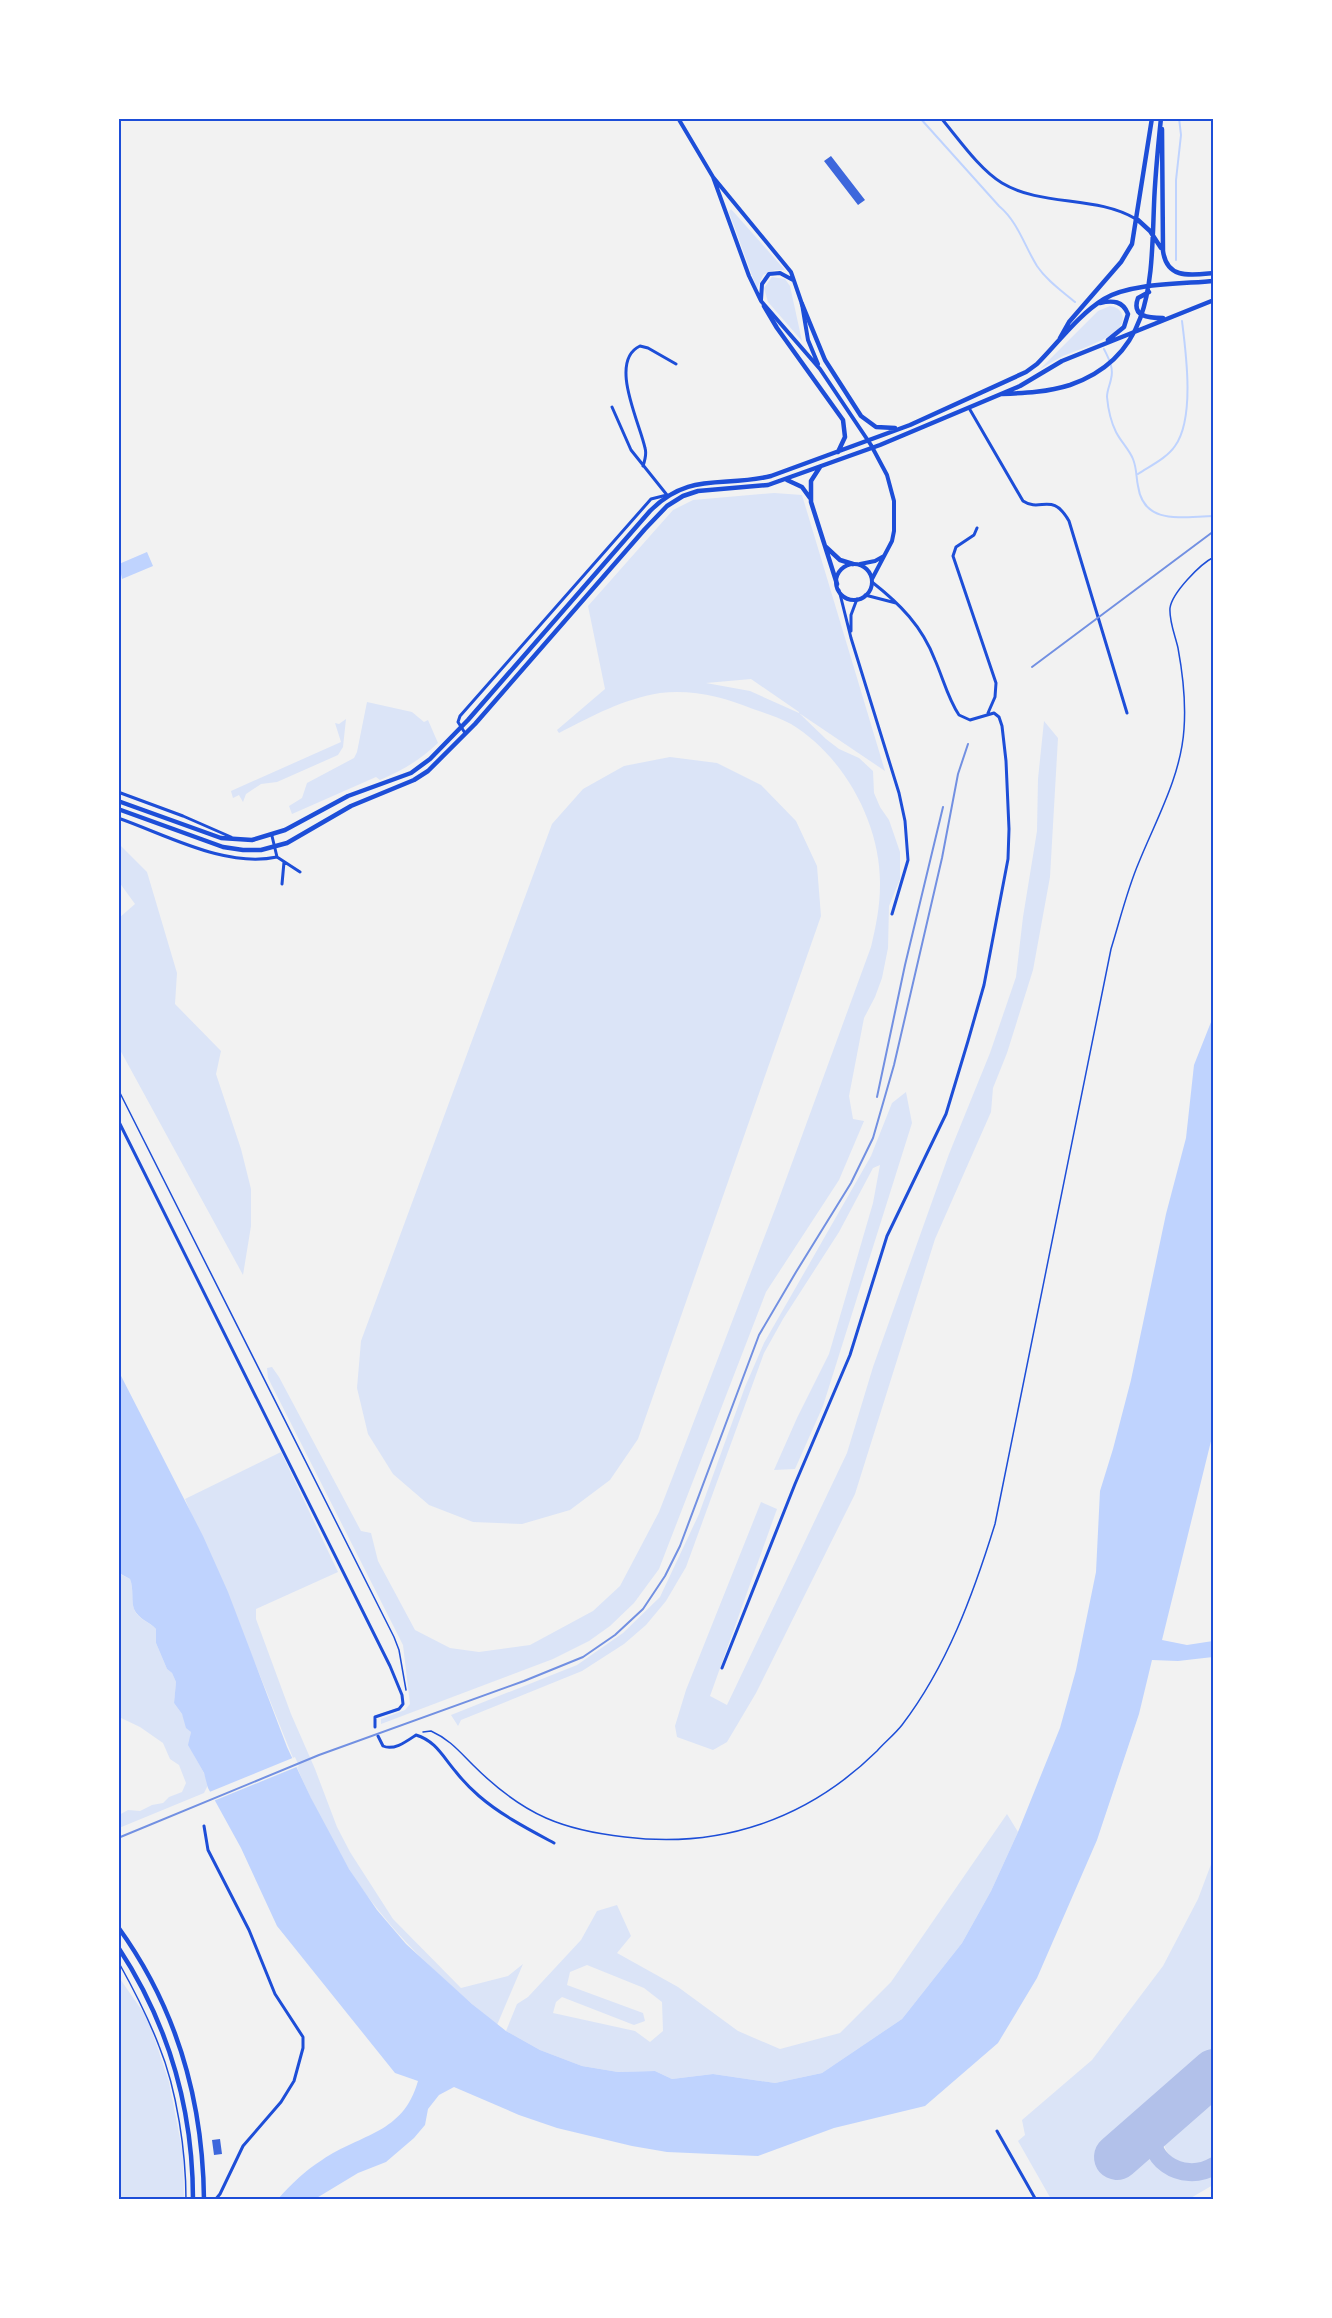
<svg xmlns="http://www.w3.org/2000/svg" width="1332" height="2318" font-family="Lato,sans-serif">
	<rect width="100%" height="100%" fill="#f2f2f2"/>
	<path fill="#dbe4f7" fill-rule="evenodd" d="M 731,209 L 785,270 L 775,270 L 763,275 L 757,289 L 729,212 Z
		M 772,277 L 785,279 L 790,286 L 802,341 L 768,302 L 764,288 Z
		M 1110,306 C 1115,307 1118,308 1121,312 C 1134,334 1076,350 1063,356 C 1055,360 1047,365 1039,370 L 1098,311 Z
		M 774,493 L 802,495 L 885,771 L 799,713 L 826,739 L 839,749 L 859,758 L 873,771 L 874,793 L 880,807 L 889,820 L 900,852 L 900,879 L 889,906 L 888,948 L 882,978 L 875,997 L 864,1018 L 849,1096 L 853,1119 L 864,1121 L 839,1180 L 766,1292 L 659,1569 L 634,1603 L 610,1626 L 589,1641 L 553,1659 L 381,1724 L 381,1719 L 405,1710 L 410,1704 L 403,1645 L 268,1378 L 267,1368 L 272,1367 L 279,1377 L 361,1531 L 371,1533 L 378,1561 L 415,1630 L 450,1648 L 479,1652 L 530,1645 L 593,1611 L 620,1586 L 659,1512 L 673,1476 L 777,1204 L 871,947 C 876,926 880,906 880,885 C 881,824 844,756 791,724 C 780,718 765,713 753,709 C 724,697 692,689 660,693 C 623,699 592,716 559,733 L 557,730 L 605,689 L 588,606 L 673,510 L 693,500 ZM 751,679 L 799,712 L 799,713 L 750,691 L 706,683 Z
		M 367,702 L 412,712 L 424,722 L 428,720 L 438,743 C 420,760 403,770 380,780 L 376,777 L 292,814 L 289,806 L 302,798 L 307,783 L 354,758 L 357,752 Z
		M 346,719 L 343,747 L 338,755 L 277,782 L 261,784 L 246,794 L 243,802 L 239,795 L 233,798 L 231,791 L 341,742 L 335,723 L 339,724 Z
		M 1044,721 L 1058,738 L 1050,877 L 1033,970 L 1007,1053 L 993,1088 L 991,1112 L 935,1239 L 855,1494 L 756,1693 L 727,1742 L 713,1750 L 677,1737 L 675,1726 L 686,1690 L 761,1502 L 777,1509 L 710,1696 L 727,1705 L 847,1453 L 873,1367 L 949,1154 L 990,1053 L 1016,977 L 1023,917 L 1037,831 L 1038,779 Z
		M 670,757 L 717,763 L 761,785 L 796,821 L 817,866 L 821,916 L 638,1439 L 610,1480 L 570,1510 L 522,1524 L 473,1522 L 429,1505 L 393,1474 L 368,1434 L 357,1388 L 361,1341 L 552,824 L 583,789 L 624,766 Z
		M 119,844 L 147,872 L 177,973 L 175,1004 L 221,1051 L 216,1074 L 241,1149 L 251,1189 L 251,1226 L 243,1275 L 119,1048 L 119,918 L 135,904 L 119,882 Z
		M 906,1092 L 912,1123 L 823,1406 L 795,1469 L 774,1470 L 797,1418 L 829,1354 L 873,1203 L 880,1165 L 873,1168 L 839,1232 L 783,1319 L 764,1353 L 686,1567 L 666,1601 L 646,1625 L 624,1644 L 582,1671 L 461,1720 L 458,1726 L 451,1715 L 577,1665 L 623,1633 L 660,1597 L 699,1514 L 745,1387 L 764,1343 L 871,1156 L 892,1103 Z
		M 281,1452 L 338,1572 L 256,1609 L 256,1619 L 291,1714 L 315,1769 L 337,1827 L 350,1852 L 393,1919 L 461,1988 L 508,1976 L 523,1964 L 497,2025 C 455,1990 413,1954 379,1911 C 327,1847 297,1769 267,1693 C 241,1628 212,1564 185,1499 Z
		M 118,1573 L 130,1579 C 134,1589 131,1601 134,1609 C 137,1619 150,1622 156,1629 L 156,1643 L 167,1669 L 172,1673 L 176,1682 L 174,1703 L 182,1714 L 191,1732 C 186,1753 204,1765 208,1785 L 204,1793 L 119,1828 L 119,1815 L 128,1810 L 140,1811 L 152,1805 L 163,1803 L 169,1797 L 182,1792 L 186,1783 L 179,1765 L 170,1759 L 163,1743 L 140,1727 L 119,1717 Z
		M 1007,1814 L 1018,1832 L 991,1891 L 962,1943 L 902,2019 L 822,2073 L 775,2083 L 713,2074 L 672,2079 L 655,2071 L 618,2072 L 582,2066 L 540,2050 L 506,2031 L 517,2004 L 528,1997 L 581,1940 L 597,1911 L 617,1905 L 631,1936 L 617,1953 L 678,1987 L 738,2031 L 780,2049 L 840,2033 L 891,1982 ZM 587,1965 L 644,1988 L 662,2002 L 663,2031 L 650,2042 L 635,2031 L 553,2013 L 556,2002 L 562,1997 L 634,2025 L 645,2021 L 643,2013 L 567,1985 L 570,1972 Z
		M 1213,1859 L 1213,2048 L 1101,2149 L 1123,2175 L 1144,2156 L 1149,2155 C 1171,2173 1184,2190 1213,2174 L 1213,2185 L 1189,2199 L 1051,2199 L 1018,2141 L 1025,2135 L 1022,2120 L 1092,2060 L 1163,1966 L 1198,1899 Z
		M 118,1976 L 148,2019 L 169,2082 L 183,2154 L 184,2199 L 119,2199 Z
		M 1213,2093 L 1213,2159 C 1206,2163 1199,2167 1190,2167 C 1177,2166 1161,2151 1164,2137 Z"/>
	<path fill="#bfd3fe" d="M 147,552 L 153,566 L 122,579 L 119,564 Z
		M 1213,1017 L 1213,1433 L 1162,1640 L 1187,1645 L 1213,1641 L 1213,1657 L 1178,1661 L 1152,1660 L 1139,1714 L 1097,1840 L 1037,1978 L 998,2043 L 925,2106 L 834,2128 L 758,2156 L 667,2152 L 632,2146 L 557,2128 L 519,2115 L 454,2087 L 439,2095 L 428,2109 L 425,2125 L 414,2138 L 386,2162 L 358,2173 L 315,2199 L 278,2199 C 290,2185 306,2170 322,2160 C 362,2133 403,2134 418,2081 L 395,2073 L 277,1926 L 241,1848 L 208,1788 L 204,1773 L 188,1745 L 191,1732 L 186,1728 L 182,1714 L 174,1703 L 176,1682 L 172,1673 L 167,1669 L 156,1643 L 156,1629 C 150,1622 138,1619 134,1609 C 131,1601 134,1589 130,1579 L 119,1573 L 118,1370 L 203,1536 L 228,1592 L 287,1747 L 311,1798 L 349,1869 L 377,1910 L 406,1944 L 472,2004 L 506,2031 L 540,2050 L 582,2066 L 618,2072 L 655,2071 L 672,2079 L 713,2074 L 775,2083 L 822,2073 L 902,2019 L 962,1943 L 991,1891 L 1018,1832 L 1060,1728 L 1076,1670 L 1096,1572 L 1100,1491 L 1113,1449 L 1131,1380 L 1166,1214 L 1186,1138 L 1194,1065 Z"/>
	<path fill="#f2f2f2" d="M 295,1757 L 299,1766 L 211,1802 L 207,1793 Z"/>
	<g fill="none" stroke-linecap="round" stroke-linejoin="round">
		<path stroke="#bfd3fe" stroke-width="2" d="M 920,118 L 999,206 C 1018,222 1024,245 1037,266 C 1047,281 1062,291 1075,302
			M 1176,260 L 1176,180 L 1181,135 L 1179,118
			M 1104,349 C 1109,359 1114,368 1111,379 C 1110,385 1107,390 1107,397 C 1108,408 1111,422 1116,432 C 1121,442 1129,449 1133,459 C 1137,469 1136,477 1138,486 C 1144,527 1185,516 1214,516
			M 1138,474 C 1150,466 1167,458 1175,446 C 1195,418 1186,353 1182,321"/>
		<path stroke="#b2c1ea" stroke-width="18" d="M 1156,2123 C 1140,2157 1182,2185 1214,2166"/>
		<path stroke="#b2c1ea" stroke-width="46" d="M 1117,2157 L 1214,2072"/>
	</g>
	<path fill="#3d67dc" d="M 831,156 L 865,200 L 858,205 L 824,161 Z
		M 220,2139 L 222,2154 L 214,2155 L 212,2140 Z"/>
	<g fill="none" stroke-linecap="round" stroke-linejoin="round">
		<path stroke="#1d4ed8" stroke-width="1.5" d="M 118,1089 L 394,1637 L 399,1650 L 406,1690
			M 423,1732 L 431,1731 C 449,1739 459,1751 473,1765 C 494,1786 519,1806 546,1818 C 571,1829 598,1834 625,1837 C 721,1849 808,1819 877,1751 C 885,1742 895,1734 902,1725 C 947,1666 973,1595 995,1524 L 1111,949 C 1120,920 1127,890 1139,862 C 1156,820 1181,776 1184,729 C 1186,702 1183,675 1178,648 C 1175,635 1169,621 1170,608 C 1172,593 1200,564 1214,557
			M 119,1963 C 134,1990 148,2017 159,2046 C 177,2090 186,2152 186,2200"/>
		<path stroke="#1d4ed8" stroke-width="3" d="M 941,118 C 958,138 979,169 1002,183 C 1042,207 1096,195 1136,219
			M 969,408 L 1023,501 C 1041,513 1052,491 1069,521 L 1127,713
			M 643,466 C 645,460 647,454 645,448 C 640,423 608,361 640,346 L 648,348 L 676,364
			M 977,528 L 974,535 L 956,547 L 953,556 L 996,683 L 995,697 L 988,713
			M 839,590 L 851,638 L 899,793 L 905,821 L 908,860 L 892,914
			M 865,595 L 896,603
			M 851,631 L 851,615 L 857,599
			M 465,733 L 458,722 L 460,716 L 651,499 L 667,495 L 631,450 L 612,407
			M 118,792 L 183,816 L 231,837
			M 118,818 C 167,835 225,868 277,857
			M 272,836 L 277,857 L 300,872
			M 282,884 L 284,862
			M 118,1120 L 390,1666 L 402,1695 L 403,1704 L 399,1709 L 375,1717 L 375,1727
			M 722,1668 L 795,1484 L 850,1355 L 887,1236 L 946,1114 L 968,1041 L 984,985 L 1008,859 L 1009,829 L 1006,761 L 1002,726 L 999,717 L 994,713 L 970,720 L 959,715 C 948,699 943,678 935,660 C 922,626 900,604 872,582
			M 378,1736 L 383,1746 C 394,1751 407,1741 416,1735 C 436,1741 443,1757 456,1772 C 463,1781 471,1789 479,1796 C 501,1815 528,1829 554,1843
			M 204,1826 L 208,1850 L 249,1930 L 275,1994 L 303,2037 L 303,2048 L 294,2081 L 281,2102 L 243,2146 L 220,2194 L 215,2200
			M 997,2131 L 1036,2200"/>
		<path stroke="#1d4ed8" stroke-width="4" d="M 678,118 L 713,177 L 791,272 L 802,304 L 808,340 L 818,364
			M 713,177 L 749,276 L 761,301 L 820,369 L 871,445 L 887,475 L 894,501 L 894,531 L 892,541 L 872,579
			M 761,300 L 762,284 L 769,274 L 780,273 L 793,280
			M 860,564 L 875,561 L 884,556
			M836 582a18 18 0 1 1 36 0a18 18 0 1 1-36 0Z"/>
		<path stroke="#1d4ed8" stroke-width="4.5" d="M 1162,129 L 1163,251 C 1167,280 1191,275 1214,273
			M 1138,220 L 1150,231 L 1161,248
			M 1149,292 L 1138,298 C 1131,317 1149,318 1163,318
			M 1100,303 C 1113,300 1123,301 1128,314 L 1124,327 L 1108,340
			M 802,304 L 825,360 L 861,416 L 876,427 L 895,428
			M 764,306 L 777,328 L 843,420 L 845,437 L 838,452
			M 1060,338 L 1069,322 L 1121,262 L 1132,244 L 1152,118
			M 1002,394 C 1025,393 1048,392 1070,385 C 1154,356 1151,279 1154,205 C 1155,176 1158,147 1161,118
			M 820,467 L 811,481 L 811,502 L 837,584
			M 787,480 L 802,487 L 810,498
			M 826,547 L 840,560 L 853,564
			M 118,801 L 221,838 L 252,840 L 285,830 L 348,796 L 411,773 L 430,759 L 468,720 L 650,511 C 689,471 723,488 771,476 L 910,425 L 1026,372 L 1037,364 C 1058,343 1078,315 1104,299 C 1130,283 1182,284 1214,281
			M 118,809 L 223,847 L 243,850 L 261,850 L 287,843 L 351,806 L 414,780 L 428,771 L 475,724 L 645,529 L 667,506 L 683,496 L 698,491 L 768,485 L 880,445 L 1020,386 L 1062,361 L 1214,300"/>
		<path stroke="#1d4ed8" stroke-width="4.5" d="M 118,1927 C 176,2007 203,2101 204,2200
			M 118,1947 C 168,2023 193,2108 193,2200"/>
		<path stroke="#7290e2" stroke-width="2" d="M 1032,667 L 1214,531
			M 877,1097 L 905,965 L 943,807
			M 118,1838 L 319,1755 L 524,1681 L 583,1657 L 615,1635 L 643,1609 L 665,1576 L 680,1546 L 759,1335 L 796,1272 L 851,1183 L 873,1138 L 894,1065 L 942,858 L 958,774 L 968,744"/>
	</g>
	<rect width="1332" height="2318" fill="none" stroke="#ffffff" stroke-width="240"/>
	<rect x="120" y="120" width="1092" height="2078" fill="none" stroke="#1d4ed8" stroke-width="2"/>
</svg>
